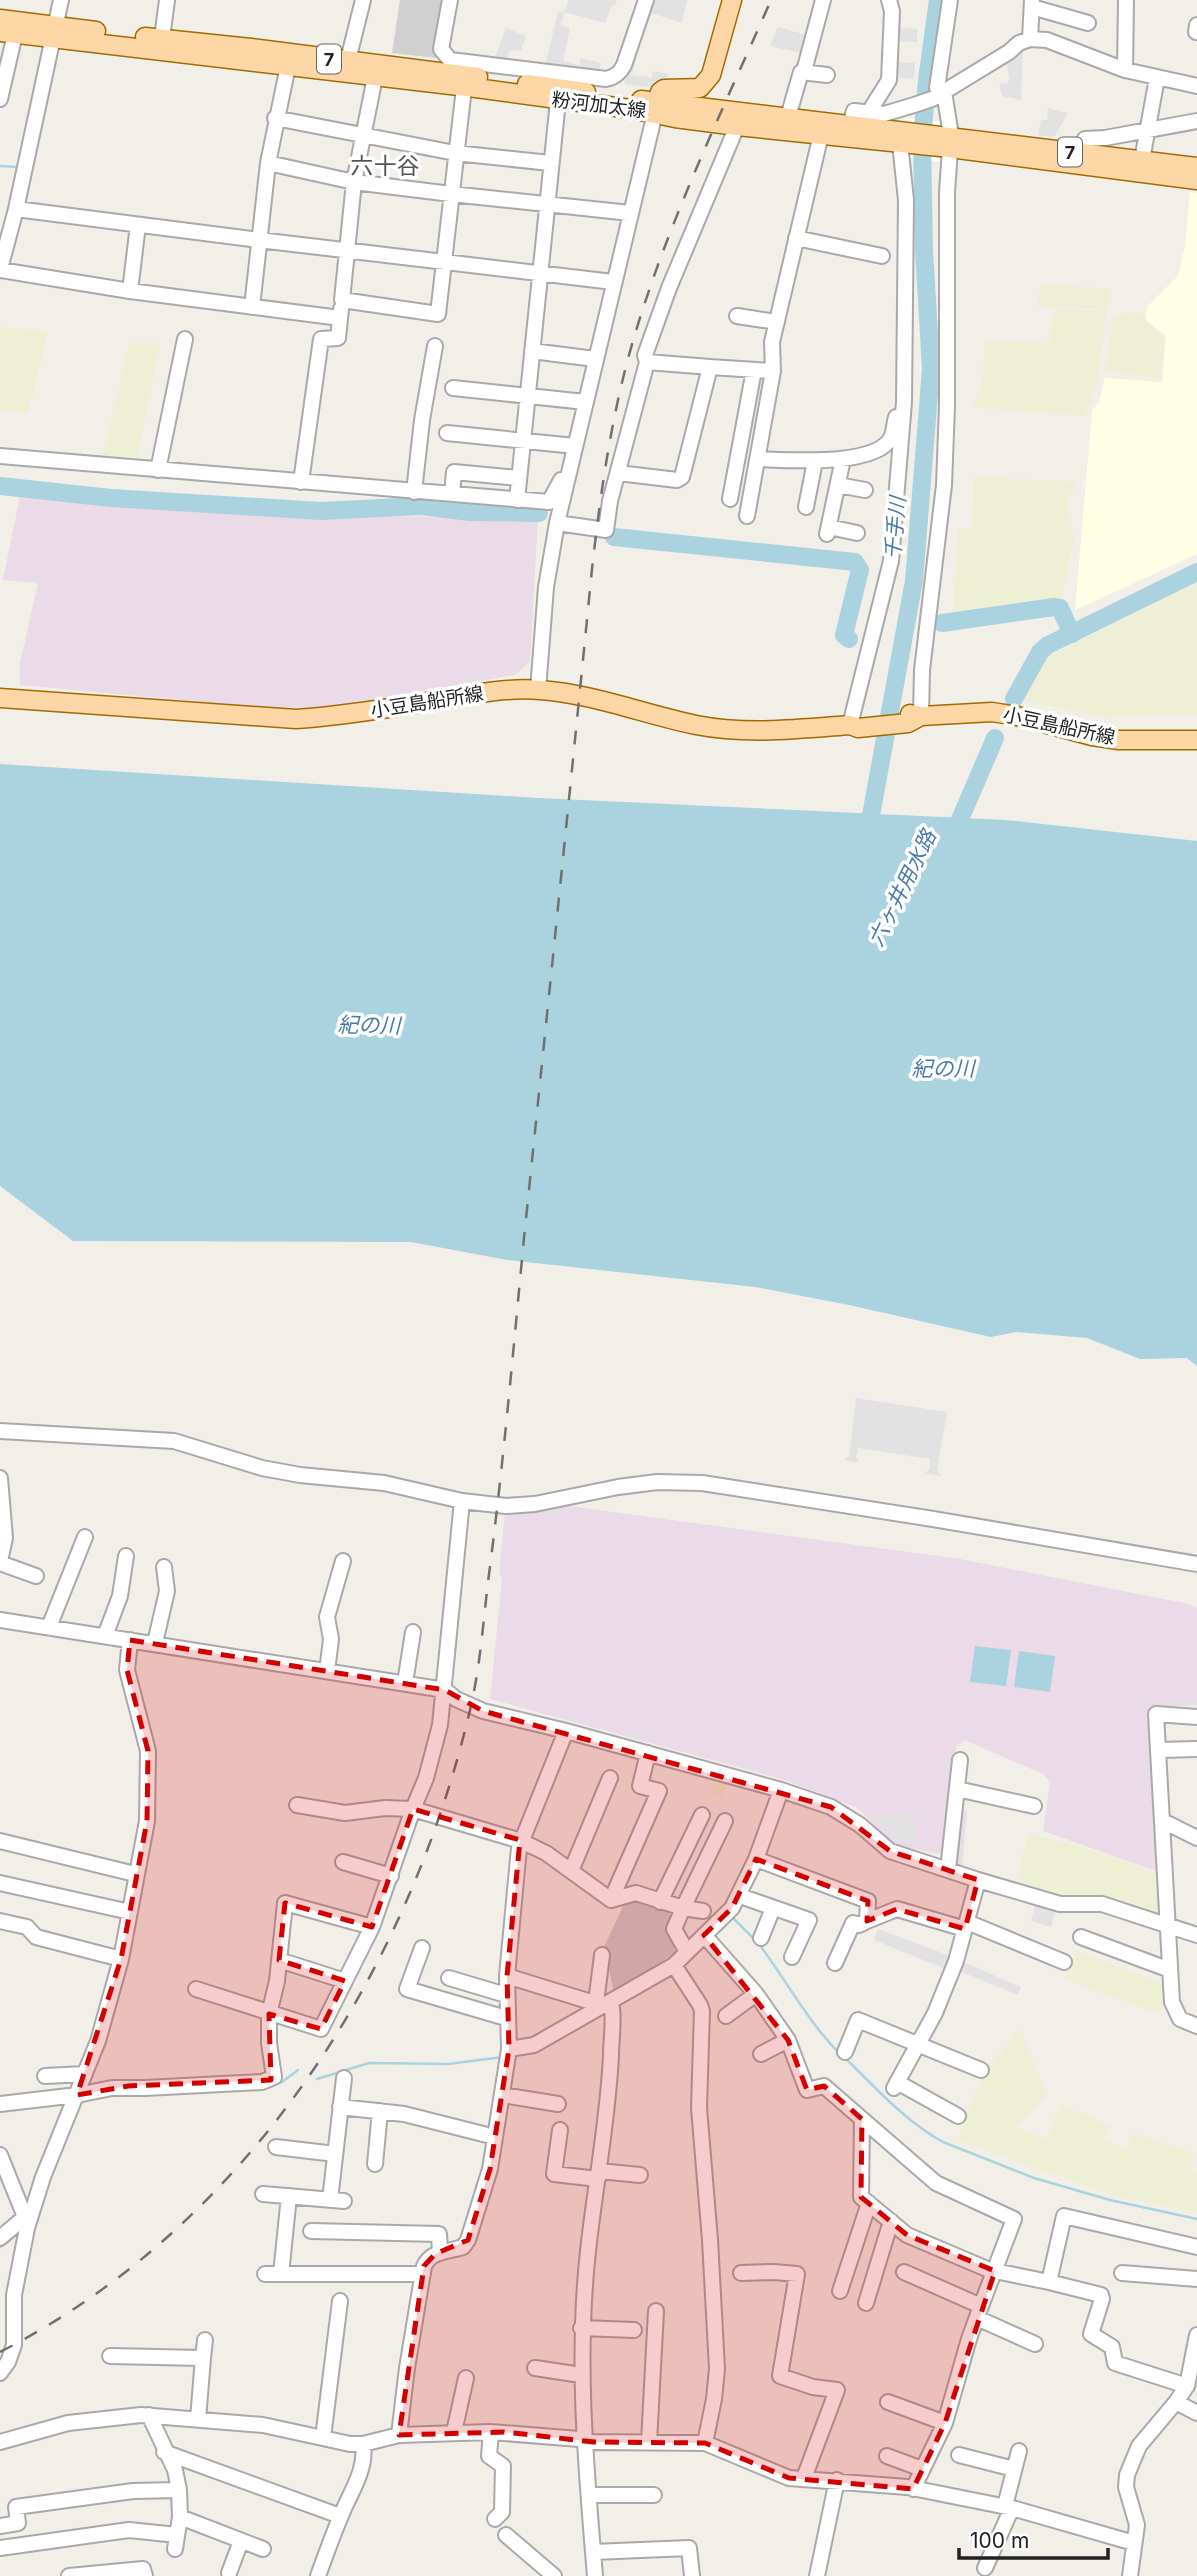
<svg xmlns="http://www.w3.org/2000/svg" width="1197" height="2576" font-family="Inter,'Noto Sans JP',sans-serif">
	<rect width="100%" height="100%" fill="#f2efe9"/>
	<path fill="#ebdbe8" d="M 21,491 L 111,503 L 253,510 L 307,515 L 538,518 L 530,662 L 515,675 L 337,706 L 300,708 L 242,706 L 20,685 L 19,668 L 38,583 L 3,580 Z
		M 569,1506 L 960,1559 L 1189,1604 L 1197,1608 L 1197,1705 L 1149,1708 L 1159,1872 L 1043,1831 L 1050,1782 L 1043,1774 L 964,1740 L 956,1747 L 945,1852 L 939,1854 L 894,1845 L 856,1807 L 784,1780 L 490,1699 L 502,1578 L 499,1574 L 505,1512 Z"/>
	<path fill="#ffffe5" d="M 1190,192 L 1197,193 L 1197,554 L 1075,610 L 1092,411 L 1099,402 L 1105,378 L 1162,382 L 1166,336 L 1146,320 L 1145,313 L 1148,306 L 1178,276 L 1185,246 Z"/>
	<path fill="#d0d0d0" d="M 400,0 L 445,0 L 436,58 L 392,53 Z
		M 637,1897 L 669,1910 L 675,1952 L 615,1997 L 604,1947 L 624,1904 Z"/>
	<path fill="#eef0d5" d="M 1042,284 L 1110,289 L 1108,309 L 1038,306 L 1039,292 Z
		M 1054,309 L 1107,311 L 1097,382 L 1085,416 L 972,407 L 979,392 L 983,375 L 985,341 L 1049,343 Z
		M 1129,312 L 1145,315 L 1145,321 L 1165,337 L 1160,377 L 1154,378 L 1106,370 L 1113,317 Z
		M 0,327 L 48,332 L 28,414 L 0,409 Z
		M 130,342 L 145,344 L 160,342 L 136,464 L 102,458 Z
		M 975,477 L 1077,482 L 1067,504 L 1074,539 L 1061,601 L 953,614 L 958,528 L 971,528 Z
		M 1197,583 L 1197,714 L 1104,717 L 1024,701 L 1048,656 Z
		M 716,1775 L 729,1778 L 723,1797 L 711,1794 Z
		M 1028,1833 L 1109,1855 L 1163,1877 L 1162,1919 L 1098,1897 L 1060,1899 L 1017,1885 Z
		M 1076,1951 L 1169,1986 L 1160,2014 L 1065,1979 Z
		M 1020,2029 L 1047,2095 L 1016,2127 L 1047,2139 L 1061,2104 L 1109,2126 L 1103,2140 L 1126,2149 L 1133,2134 L 1192,2152 L 1193,2172 L 1197,2172 L 1197,2213 L 1108,2194 L 958,2140 L 976,2090 L 987,2070 Z"/>
	<path fill="#e2e2e2" d="M 569,0 L 617,0 L 615,5 L 612,5 L 605,23 L 564,12 L 561,25 L 570,28 L 563,61 L 579,65 L 581,58 L 601,63 L 599,72 L 545,67 L 558,12 L 564,12 Z
		M 650,0 L 687,0 L 682,23 L 648,12 Z
		M 778,27 L 810,36 L 805,54 L 770,46 Z
		M 895,27 L 917,29 L 917,42 L 895,41 Z
		M 506,28 L 526,36 L 521,50 L 509,51 L 508,59 L 495,57 Z
		M 1023,45 L 1021,100 L 1002,96 L 999,84 L 1008,83 L 1009,80 L 1006,57 Z
		M 631,58 L 636,59 L 632,75 L 644,77 L 645,75 L 651,79 L 653,71 L 668,74 L 667,79 L 655,88 L 624,84 Z
		M 895,62 L 915,63 L 914,79 L 892,77 Z
		M 1048,108 L 1068,113 L 1054,137 L 1038,135 L 1041,120 L 1047,120 Z
		M 856,1398 L 947,1412 L 937,1470 L 941,1476 L 925,1473 L 930,1469 L 930,1459 L 858,1448 L 856,1457 L 859,1463 L 844,1460 L 849,1456 Z
		M 959,1810 L 967,1811 L 962,1868 L 954,1866 Z
		M 878,1815 L 918,1820 L 914,1845 L 896,1840 L 874,1820 Z
		M 1037,1899 L 1057,1904 L 1051,1927 L 1031,1921 Z
		M 878,1929 L 953,1957 L 948,1970 L 874,1940 Z
		M 961,1961 L 1021,1987 L 1018,1995 L 957,1970 Z"/>
	<path fill="#aad3df" d="M 0,764 L 539,798 L 1006,820 L 1197,841 L 1197,1366 L 1187,1358 L 1140,1359 L 1087,1338 L 1016,1332 L 991,1337 L 849,1305 L 755,1287 L 507,1260 L 411,1242 L 73,1241 L 0,1186 Z
		M 975,1646 L 1011,1650 L 1006,1686 L 970,1682 Z
		M 1019,1651 L 1055,1656 L 1050,1692 L 1014,1687 Z"/>
	<path fill="#fff" d="M 905,118 L 943,122 L 944,162 L 906,157 Z"/>
	<g fill="none" stroke-linecap="round" stroke-linejoin="round">
		<path stroke="#aad3df" stroke-width="2.5" d="M 0,166 L 18,167
			M 732,1917 L 754,1939
			M 759,1944 C 786,1980 808,2022 840,2054
			M 845,2058 C 875,2087 906,2122 943,2142 L 1034,2178 L 1110,2200 L 1197,2219
			M 317,2079 L 369,2063 L 448,2064 L 503,2057
			M 271,2085 L 282,2082 L 298,2070
			M 0,2247 L 20,2231"/>
		<path stroke="#aad3df" stroke-width="18" d="M 0,486 L 111,498 L 321,511 L 421,506 L 470,512 L 539,513
			M 614,537 L 855,562 L 860,570 L 844,635 L 849,639
			M 942,623 L 1054,607 L 1060,608 L 1072,634
			M 1014,699 L 1040,652 L 1048,645 L 1197,572
			M 867,837 L 914,581 L 931,369 L 924,249 L 922,141 L 927,80 L 938,0
			M 952,838 L 995,738"/>
		<g stroke="#a9a9a9" stroke-width="18">
			<path id="minor" d="M 450,0 L 441,49 L 450,60 L 467,62
				M 1032,7 L 1088,23
				M 1196,32 L 1197,25
				M 1030,39 L 1032,0
				M 161,46 L 167,0
				M 350,62 L 350,52 L 363,0
				M 1125,70 L 1126,0
				M 804,71 L 823,0
				M 375,77 L 354,182 L 342,300 L 438,314 L 467,62 L 606,79 C 615,77 620,73 624,65 L 646,0
				M 0,99 L 15,34
				M 869,112 L 889,80 L 892,11 L 889,0
				M 788,117 L 801,72 L 827,75
				M 275,118 L 455,153 L 550,163
				M 850,125 L 854,111 L 884,114 L 914,105 L 932,99 L 1009,52 L 1019,43 L 1030,39 L 1047,40 L 1125,70 L 1197,86
				M 1083,154 L 1085,139 L 1105,138 L 1197,121
				M 1142,160 L 1157,78
				M 268,163 L 354,182 L 451,194 L 630,213
				M 16,209 L 259,240 L 613,282
				M 796,238 L 882,256
				M 0,269 L 16,209 L 61,0
				M 0,270 L 130,291 L 340,318
				M 130,291 L 138,225
				M 252,307 L 268,163 L 288,66
				M 737,316 L 777,322
				M 532,351 L 595,359
				M 647,362 L 710,367
				M 453,388 L 585,402
				M 447,433 L 575,446
				M 0,456 L 549,502 L 561,480
				M 759,459 C 788,460 875,467 891,438 C 894,432 894,423 896,417
				M 158,470 L 185,339
				M 618,473 L 677,480 L 682,477 L 710,367 L 773,371 L 772,342 L 823,126
				M 301,482 L 321,339 L 338,338 L 341,309
				M 838,485 L 865,490
				M 414,492 L 422,420 L 435,346
				M 452,494 L 454,472 L 519,478
				M 730,499 L 754,370
				M 517,500 L 558,101
				M 806,507 L 815,461
				M 747,516 L 773,371
				M 557,523 L 606,530 L 610,501 L 647,362 L 645,355 L 669,288 L 737,126
				M 829,527 L 857,533
				M 827,534 L 843,459
				M 538,690 L 546,587 L 557,523 L 655,113
				M 921,716 L 922,670 L 944,485 L 947,406 L 947,192 L 951,135 L 945,98 L 937,88 L 950,0
				M 850,725 L 891,561 L 904,402 L 906,200 L 900,143
				M 0,1431 L 174,1441 L 262,1468 L 300,1475 L 384,1483 L 462,1501 L 506,1506 L 535,1504 L 618,1487 L 657,1482 L 702,1483 L 933,1519 L 1197,1564
				M 0,1478 L 5,1538 L 0,1561
				M 462,1501 L 440,1725 L 426,1778 L 413,1809 L 521,1841 L 546,1853 L 611,1900 L 636,1893 L 683,1908 L 674,1929 L 687,1952
				M 0,1563 L 36,1576
				M 0,1620 L 445,1690 L 456,1699 L 483,1711 L 566,1731 L 781,1790 L 831,1807 L 860,1825 L 890,1851 L 978,1880 L 1060,1904 L 1102,1904 L 1197,1935
				M 49,1627 L 85,1537
				M 105,1636 L 120,1596 L 126,1556
				M 155,1643 L 167,1591 L 164,1567
				M 327,1671 L 331,1639 L 327,1617 L 343,1561
				M 405,1683 L 413,1632
				M 1197,1717 L 1156,1714 L 1172,2002 L 1180,2019 L 1197,2026
				M 1160,1750 L 1197,1749
				M 957,1789 L 1034,1806
				M 1167,1823 L 1197,1838
				M 0,1841 L 135,1874
				M 756,1859 L 868,1901 L 867,1921 L 859,1925 L 853,1923 L 835,1963
				M 343,1862 L 391,1876
				M 948,1870 L 960,1760
				M 571,1871 L 610,1778
				M 0,1883 L 130,1912
				M 740,1896 L 809,1920 L 792,1957
				M 611,1900 L 659,1791 L 640,1786 L 648,1753
				M 660,1902 L 702,1815
				M 703,1911 L 683,1908 L 725,1821
				M 0,1921 L 27,1927 L 36,1937 L 121,1959
				M 867,1921 L 897,1909 L 965,1929
				M 967,1922 L 1064,1962
				M 704,1935 L 756,1994 L 788,2040 L 807,2090 L 824,2086 L 862,2119
				M 1081,1937 L 1170,1970
				M 761,1938 L 773,1908
				M 422,1948 L 407,1989 L 506,2018
				M 279,1960 L 345,1981
				M 674,1965 L 700,2005 L 702,2011 L 699,2108 L 710,2240 L 717,2369 L 714,2399 L 705,2443
				M 507,1976 L 604,2006
				M 449,1978 L 506,1995
				M 196,1989 L 321,2029 L 372,1927 L 413,1809 L 385,1808 L 345,1813 L 297,1805
				M 596,2003 L 602,1955
				M 726,2016 L 756,1994
				M 509,2049 L 534,2045 L 674,1965 L 732,1908 L 756,1859 L 781,1790
				M 845,2052 L 858,2020 L 981,2070
				M 761,2054 L 788,2040
				M 45,2076 L 85,2074
				M 897,2082 L 958,2116
				M 894,2088 L 935,2013 L 956,1961 L 978,1880
				M 503,2095 L 558,2104
				M 0,2104 L 77,2095 L 112,2088 L 145,2088 L 262,2082 L 274,2077 L 269,2043 L 269,2014 L 277,1981 L 285,1903 L 372,1927
				M 340,2107 L 404,2114 L 495,2137
				M 560,2130 L 554,2174 L 598,2179
				M 276,2147 L 335,2154
				M 0,2155 L 25,2217 L 30,2219
				M 375,2164 L 380,2111
				M 599,2171 L 640,2175
				M 263,2194 L 344,2201
				M 330,2200 L 344,2078
				M 311,2231 L 439,2234 L 440,2253
				M 0,2238 L 25,2217
				M 904,2272 L 981,2306 L 969,2339 L 945,2423 L 913,2489
				M 741,2273 L 774,2272 L 797,2274 L 780,2376 L 813,2387 L 837,2390 L 804,2478
				M 1122,2273 L 1197,2279
				M 265,2274 L 423,2274
				M 281,2274 L 289,2196
				M 1049,2282 L 1101,2295 L 1102,2299 L 1091,2334 L 1112,2347 L 1115,2363 L 1187,2386
				M 840,2291 L 869,2203
				M 866,2303 L 891,2221
				M 981,2306 L 1014,2219 L 936,2183 L 862,2119 L 861,2197 L 907,2235 L 987,2269 L 995,2271 L 1049,2282 L 1064,2216 L 1197,2247
				M 977,2318 L 1035,2344
				M 581,2328 L 634,2330
				M 110,2356 L 203,2358 L 198,2419
				M 203,2358 L 205,2340
				M 535,2368 L 581,2375
				M 0,2373 L 8,2362 L 14,2345 L 14,2295 L 27,2228 L 43,2177 L 98,2041 L 121,1959 L 147,1821 L 148,1751 L 127,1670 L 130,1640
				M 888,2402 L 945,2423
				M 1176,2402 L 1197,2413
				M 149,2415 L 175,2470 L 179,2490 L 180,2517 L 175,2549
				M 454,2432 L 466,2378
				M 491,2432 L 489,2456 L 503,2466 L 502,2512 L 495,2519
				M 399,2435 L 407,2368 L 424,2266 C 432,2250 448,2252 463,2247 L 468,2240 L 490,2169 L 509,2049 L 507,1976 L 519,1848 L 566,1731
				M 323,2438 L 340,2301
				M 0,2442 L 68,2423 L 141,2415 L 263,2425 L 350,2444 L 363,2444 L 399,2435 L 491,2432 L 579,2439 L 594,2442 L 705,2443 L 789,2478 L 907,2487 L 1012,2508 L 1134,2543
				M 649,2442 L 656,2311
				M 164,2452 L 340,2516
				M 959,2455 L 1014,2469
				M 887,2456 L 922,2469
				M 590,2495 L 654,2495
				M 1005,2506 L 1019,2451
				M 180,2517 L 263,2549
				M 0,2526 L 18,2523 L 16,2507 L 133,2491 L 179,2490
				M 506,2535 L 554,2576
				M 0,2548 L 129,2530 L 177,2535
				M 593,2552 L 689,2548 L 692,2576
				M 985,2568 L 1012,2508
				M 229,2573 L 241,2541
				M 69,2576 L 143,2569 L 145,2576
				M 318,2576 C 325,2557 332,2537 340,2518 C 349,2494 367,2471 363,2444
				M 595,2576 C 586,2468 576,2360 588,2251 C 595,2186 608,2121 611,2055 C 611,2038 615,2018 611,2002
				M 817,2576 L 837,2480
				M 1130,2576 L 1137,2525 L 1126,2487 L 1127,2475 L 1139,2446 L 1176,2402 L 1187,2386 L 1197,2335"/>
		</g>
		<g stroke="#a06b00" stroke-width="21">
			<path id="major" d="M 0,19 L 96,31
				M 0,32 L 476,88 L 631,109 L 675,118 L 737,126 L 950,148 L 1197,180
				M 145,37 L 251,48 L 478,77
				M 527,84 L 586,92
				M 641,100 C 827,121 1012,144 1197,167
				M 655,112 L 660,92 L 664,89 L 700,88 L 711,75 L 732,0
				M 0,698 L 296,719 C 343,716 388,708 434,701 C 468,695 505,687 540,690 C 594,694 643,714 696,725 C 747,735 799,729 850,725 L 858,728 L 908,723 L 921,716
				M 910,714 L 921,716 L 992,712 L 1017,716 L 1092,736 L 1119,740 L 1197,740"/>
		</g>
		<use href="#minor" stroke="#fff" stroke-width="14"/>
		<use href="#major" stroke="#fcd6a4" stroke-width="18"/>
		<path stroke="#707070" stroke-width="2.5" stroke-dasharray="14 14" stroke-linecap="butt" d="M 0,2352 C 247,2226 408,1974 470,1710 C 480,1668 483,1624 488,1582 C 503,1468 513,1353 524,1238 C 547,1015 570,792 592,569 C 600,497 610,425 629,355 C 663,232 720,116 771,0"/>
	</g>
	<path fill="#d40000" fill-opacity="0.2" stroke="#d40000" stroke-width="5" stroke-dasharray="14 9" stroke-linejoin="round" d="M 130,1640 L 445,1690 L 483,1711 L 831,1807 L 890,1851 L 978,1880 L 965,1929 L 897,1909 L 867,1921 L 868,1901 L 756,1859 L 732,1908 L 704,1935 L 788,2040 L 807,2090 L 824,2086 L 862,2119 L 861,2197 L 907,2235 L 995,2271 L 945,2423 L 913,2489 L 789,2478 L 705,2443 L 594,2442 L 504,2432 L 399,2435 L 424,2266 L 435,2254 L 468,2240 L 490,2169 L 509,2049 L 507,1976 L 520,1840 L 413,1809 L 372,1927 L 285,1903 L 279,1960 L 345,1981 L 321,2029 L 269,2014 L 271,2080 L 128,2086 L 77,2095 L 121,1959 L 147,1821 L 148,1751 L 127,1670 Z"/>
	<g text-anchor="middle" dominant-baseline="central" stroke-width="7" stroke-linejoin="round" paint-order="stroke">
		<g fill="#fff" stroke="#646464" stroke-width="2">
			<rect x="317" y="44.5" width="24" height="29" rx="5"/>
			<rect x="1058" y="137.5" width="24" height="29" rx="5"/>
		</g>
		<g font-size="18" font-weight="bold" fill="#222">
			<text x="329" y="59">7</text>
			<text x="1070" y="152">7</text>
		</g>
		<g font-size="19" fill="#222" stroke="#fff">
			<text transform="translate(599 105) rotate(7)">粉河加太線</text>
			<text transform="translate(427 702) rotate(-9)">小豆島船所線</text>
			<text transform="translate(1059 726) rotate(12)">小豆島船所線</text>
		</g>
		<g font-size="21" font-style="italic" fill="#4a7aab" stroke="#fff">
			<text transform="translate(895 528) rotate(-85)">千手川</text>
			<text transform="translate(902 888) rotate(-64)">六ヶ井用水路</text>
			<text transform="translate(369 1025) rotate(1)">紀の川</text>
			<text x="943" y="1068">紀の川</text>
		</g>
		<g font-size="23" fill="#555" stroke="#fff">
			<text x="385" y="166">六十谷</text>
		</g>
	</g>
	<path d="M959 2548v10h149v-10" fill="none" stroke="#222222" stroke-width="3.5"/>
	<text x="970" y="2548" font-size="21" fill="#222222" stroke="#ffffff" stroke-width="5" paint-order="stroke">100 m</text>
</svg>
